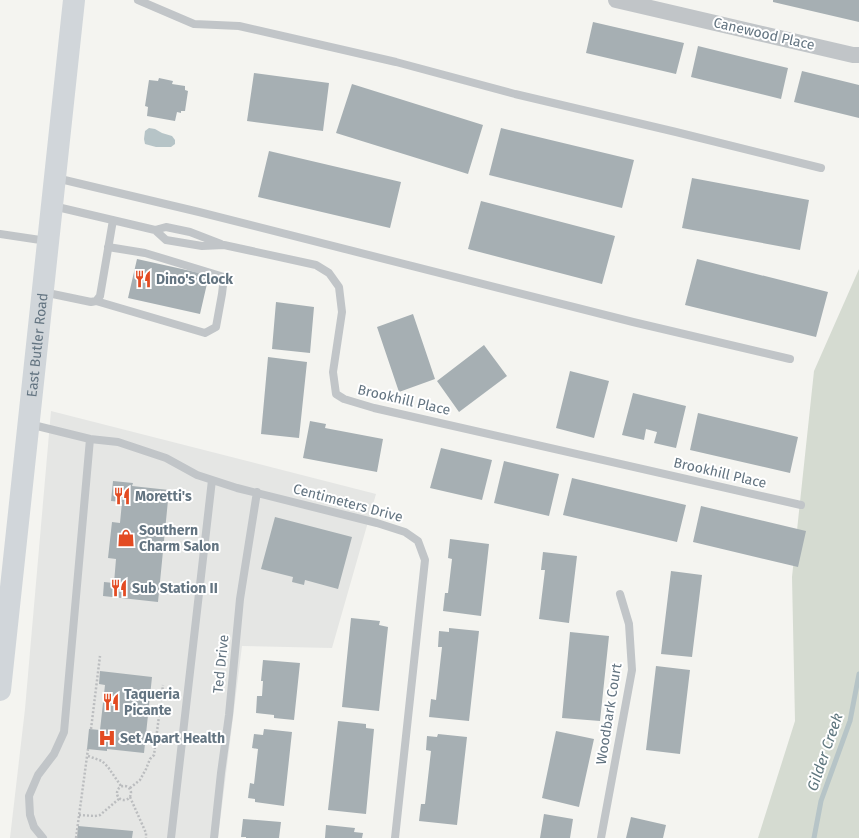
<svg xmlns="http://www.w3.org/2000/svg" width="859" height="838" font-family="'Fira Sans',sans-serif">
	<rect width="100%" height="100%" fill="#f4f4f0"/>
	<path fill="#e5e6e4" d="M 51,411 L 376,494 L 332,648 L 242,646 L 218,838 L 10,838 L 25,709 Z"/>
	<path fill="#d5dbd1" d="M 859,269 L 859,838 L 758,838 L 795,721 L 792,577 L 814,371 Z"/>
	<path fill="#b6c4c7" d="M 149,128 L 155,129 L 162,133 L 172,136 L 175,140 L 175,144 L 171,147 L 156,147 L 145,144 L 144,139 L 145,131 Z"/>
	<g fill="none" stroke-linecap="round" stroke-linejoin="round">
		<path stroke="#b6c4c7" stroke-width="5" d="M 814,838 L 821,801 L 850,721 L 859,674"/>
	</g>
	<path fill="#a6afb3" d="M 773,0 L 859,0 L 859,22 L 773,2 Z
		M 593,22 L 684,43 L 676,74 L 586,53 Z
		M 698,46 L 788,68 L 781,99 L 691,77 Z
		M 802,71 L 859,85 L 859,118 L 794,102 Z
		M 254,73 L 329,83 L 323,131 L 247,121 Z
		M 159,78 L 173,81 L 172,84 L 185,86 L 185,90 L 188,91 L 185,111 L 181,111 L 181,113 L 177,112 L 175,121 L 147,116 L 148,107 L 145,106 L 149,80 L 158,81 Z
		M 352,84 L 483,125 L 468,174 L 336,133 Z
		M 501,128 L 634,160 L 622,208 L 489,175 Z
		M 269,151 L 401,182 L 390,228 L 258,197 Z
		M 692,178 L 809,200 L 800,250 L 682,228 Z
		M 481,201 L 615,236 L 602,284 L 468,249 Z
		M 137,259 L 209,275 L 200,314 L 128,298 Z
		M 697,259 L 828,292 L 816,337 L 685,305 Z
		M 276,302 L 314,307 L 310,353 L 272,349 Z
		M 413,314 L 435,379 L 399,392 L 377,327 Z
		M 484,345 L 507,376 L 459,412 L 437,381 Z
		M 268,357 L 307,362 L 299,438 L 261,434 Z
		M 570,371 L 609,381 L 594,438 L 556,428 Z
		M 633,393 L 686,406 L 676,448 L 654,443 L 657,432 L 646,429 L 644,440 L 622,435 Z
		M 698,413 L 798,437 L 790,473 L 690,450 Z
		M 310,421 L 326,424 L 325,428 L 383,439 L 377,472 L 303,458 Z
		M 441,448 L 492,460 L 482,500 L 430,488 Z
		M 504,461 L 559,474 L 549,516 L 494,503 Z
		M 572,478 L 686,505 L 677,542 L 563,515 Z
		M 113,481 L 133,483 L 132,486 L 169,490 L 158,602 L 103,596 L 104,582 L 114,583 L 116,559 L 108,558 L 112,522 L 120,523 L 122,502 L 111,501 Z
		M 701,506 L 806,531 L 798,567 L 693,542 Z
		M 275,517 L 352,537 L 338,589 L 305,580 L 304,585 L 292,582 L 293,577 L 261,569 Z
		M 450,539 L 489,544 L 481,616 L 443,611 L 445,593 L 448,593 L 452,559 L 448,558 Z
		M 543,552 L 577,556 L 569,623 L 539,619 L 545,570 L 541,570 Z
		M 671,571 L 702,575 L 692,657 L 661,654 Z
		M 351,618 L 380,621 L 379,625 L 388,627 L 379,711 L 342,707 Z
		M 449,628 L 479,631 L 469,721 L 429,717 L 431,699 L 436,700 L 442,647 L 438,647 L 439,631 L 449,632 Z
		M 570,632 L 609,636 L 600,721 L 562,718 Z
		M 263,660 L 300,663 L 294,720 L 274,718 L 274,715 L 256,713 L 257,696 L 262,696 L 263,681 L 261,681 Z
		M 656,666 L 690,670 L 680,754 L 646,750 Z
		M 100,671 L 152,677 L 144,753 L 107,749 L 107,751 L 87,749 L 89,729 L 100,730 L 105,685 L 99,684 Z
		M 338,721 L 366,724 L 366,728 L 374,729 L 366,814 L 328,810 Z
		M 264,729 L 292,732 L 284,806 L 255,802 L 255,799 L 248,798 L 250,783 L 254,784 L 258,749 L 252,748 L 254,734 L 263,735 Z
		M 556,731 L 594,739 L 579,807 L 542,798 Z
		M 438,734 L 467,737 L 457,825 L 419,821 L 421,804 L 425,804 L 431,751 L 426,750 L 427,736 L 437,737 Z
		M 544,814 L 573,819 L 570,838 L 540,838 Z
		M 631,817 L 666,825 L 663,838 L 626,838 Z
		M 243,819 L 281,822 L 279,838 L 246,838 L 246,837 L 241,837 Z
		M 326,825 L 355,828 L 354,832 L 363,833 L 362,838 L 325,838 Z
		M 78,826 L 133,831 L 132,838 L 77,838 Z"/>
	<g fill="none" stroke-linecap="round" stroke-linejoin="round">
		<path stroke="#bbbdbf" stroke-width="2.5" stroke-dasharray="2 2" stroke-linecap="butt" d="M 91,729 L 100,656
			M 88,756 L 102,761 L 108,767 L 121,786
			M117 793a7 7 0 1 1 14 0a7 7 0 1 1-14 0Z
			M 130,788 L 140,780 L 146,769 L 150,759 L 154,755 L 163,685
			M 130,797 L 146,833 L 146,838
			M 79,815 L 95,816 L 100,815 L 120,798
			M 76,838 L 88,749"/>
		<path stroke="#c1c5c8" stroke-width="8" d="M 138,0 L 194,24 L 239,26 L 396,62 L 515,94 L 676,132 L 821,168
			M 56,178 L 199,212 L 633,322 L 790,359
			M 53,206 L 155,230 L 166,240 L 202,246 L 224,245 L 316,265 L 329,273 L 339,287 L 342,312 L 333,372 L 336,394 L 344,399 L 374,408 L 801,505
			M 155,230 L 166,227 L 190,232 L 221,244
			M 0,234 L 47,241
			M 43,292 L 91,302 L 96,301 L 100,296 L 113,220
			M 96,301 L 205,333 L 216,327 L 222,294 L 224,277 L 145,253 L 108,247
			M 29,424 L 90,439 L 118,442 L 166,458 L 197,475 L 237,488 L 377,523 L 405,532 L 418,541 L 425,560 L 395,838
			M 43,838 L 34,827 L 30,815 L 29,796 L 38,775 L 54,754 L 64,732 L 90,439
			M 171,838 L 212,480
			M 214,838 L 221,773 L 229,715 L 240,599 L 257,492
			M 601,838 L 632,670 L 629,624 L 620,594"/>
		<path stroke="#c1c5c8" stroke-width="16" d="M 616,0 L 853,55 L 859,55"/>
		<path stroke="#d1d6da" stroke-width="22" id="s1" d="M 0,690 L 74,0"/>
	</g>
	<defs>
		<g id="restaurant-bare" transform="scale(1.38)"><path d="M-5-6h1v4h1v-4h1v4h1v-4h1v5L-1.5 .5V6h-2V.5L-5-1ZM5-6V6H3V1.5H1.5Q1.5-4 5-6Z" fill="#e34b22" stroke="#fff" stroke-width="2.5" paint-order="stroke"/></g>
		<g id="shop-bare" transform="scale(1.38)"><path d="M-5-2.5h2.3a2.7 3.5 0 0 1 5.4 0H5L5.5 6h-11ZM-1.5-2.5h3a1.5 2.3 0 0 0-3 0Z" fill="#e34b22" stroke="#fff" stroke-width="2.5" paint-order="stroke"/></g>
		<g id="hospital-bare" transform="scale(1.38)"><path d="M-5-5h3v3.5h4V-5h3V5h-3V1.5h-4V5h-3Z" fill="#e34b22" stroke="#fff" stroke-width="2.5" paint-order="stroke"/></g>
	</defs>
	<g fill-rule="evenodd">
		<use href="#restaurant-bare" x="143" y="279"/>
		<use href="#restaurant-bare" x="122" y="496"/>
		<use href="#shop-bare" x="126" y="538"/>
		<use href="#restaurant-bare" x="119" y="588"/>
		<use href="#restaurant-bare" x="111" y="702"/>
		<use href="#hospital-bare" x="107" y="738"/>
	</g>
	<g text-anchor="middle" dominant-baseline="central" stroke-width="4" stroke-linejoin="round" paint-order="stroke">
		<g font-size="14" fill="#637481" stroke="#fff">
			<text transform="translate(764 34) rotate(13)">Canewood Place</text>
			<text stroke="none"><textPath href="#s1" startOffset="347">East Butler Road</textPath></text>
			<text transform="translate(404 400) rotate(13)">Brookhill Place</text>
			<text transform="translate(720 473) rotate(13)">Brookhill Place</text>
			<text transform="translate(348 503) rotate(15)">Centimeters Drive</text>
			<text transform="translate(221 664) rotate(-84)">Ted Drive</text>
			<text transform="translate(609 714) rotate(-81)">Woodbark Court</text>
		</g>
		<g font-size="14" font-weight="bold" fill="#637481" stroke="#fff" text-anchor="start">
			<text x="156" y="279">Dino's Clock</text>
			<text x="135" y="496">Moretti's</text>
			<text x="139" y="530">Southern<tspan x="139" dy="16">Charm Salon</tspan></text>
			<text x="132" y="588">Sub Station II</text>
			<text x="124" y="694">Taqueria<tspan x="124" dy="16">Picante</tspan></text>
			<text x="120" y="738">Set Apart Health</text>
		</g>
		<g font-size="15" font-style="italic" fill="#5f777f" stroke="#fff">
			<text transform="translate(825 752) rotate(-71)">Gilder Creek</text>
		</g>
	</g>
</svg>
